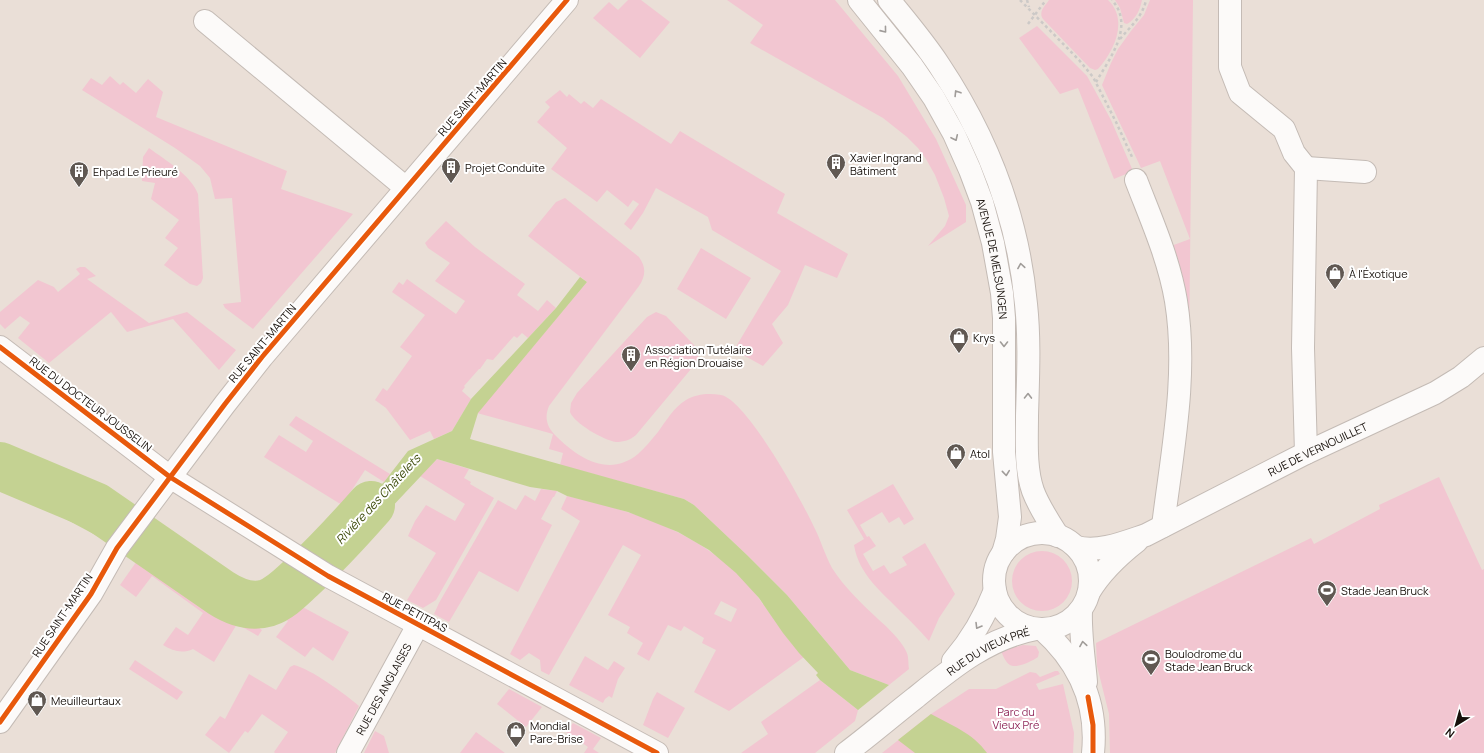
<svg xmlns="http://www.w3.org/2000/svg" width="1484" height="753" font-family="Manrope,sans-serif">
	<rect width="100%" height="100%" fill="#eadfd7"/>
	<path fill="#f2c6d1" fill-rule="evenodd" d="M 628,0 L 641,0 L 670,22 L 640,58 L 593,18 L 609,2 L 618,10 Z
		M 727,0 L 835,0 L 898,76 L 936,139 L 966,205 L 966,222 L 928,246 L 945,226 L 949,216 L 944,198 L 935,175 L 926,159 L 918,148 L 907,137 L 883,118 L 750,43 L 763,25 Z
		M 1049,0 L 1108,0 C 1129,20 1114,51 1098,69 L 1095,70 L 1090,68 L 1043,19 C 1038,12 1045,6 1049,0 Z
		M 1115,0 L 1142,0 C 1140,10 1136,19 1127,24 L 1124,23 L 1120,8 Z
		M 1150,0 L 1193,0 L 1189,349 L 1186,292 L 1180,270 L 1171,246 L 1190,239 L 1160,161 L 1141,168 L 1102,85 L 1111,63 L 1118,49 L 1131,31 L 1144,15 Z
		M 1037,26 L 1087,76 L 1111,120 L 1133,171 L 1114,179 L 1078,88 L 1060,94 L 1019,38 Z
		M 110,76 L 120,85 L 123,82 L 136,93 L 148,79 L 163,92 L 156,117 L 287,171 L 281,189 L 353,214 L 253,329 L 225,308 L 223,304 L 241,302 L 232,198 L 215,199 L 210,178 L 200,166 L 175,148 L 82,90 L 91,78 L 102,85 Z
		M 560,90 L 567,97 L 569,94 L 581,104 L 584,101 L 593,108 L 601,99 L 671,144 L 680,131 L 785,194 L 777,213 L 848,254 L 837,278 L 805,265 L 788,305 L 772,324 L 783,343 L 763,366 L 734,350 L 781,271 L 712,230 L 708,217 L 656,188 L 643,213 L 631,230 L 624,224 L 639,204 L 633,200 L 628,207 L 607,190 L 597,202 L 551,169 L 567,148 L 537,122 L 550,107 L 545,102 Z
		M 149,148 C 165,160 191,175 198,194 L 203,278 L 201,283 L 197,286 L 190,284 L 164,265 L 178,248 L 165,238 L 179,220 L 151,199 L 155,183 L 142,181 L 143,157 Z
		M 565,198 L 639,257 C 646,267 646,275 639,286 L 549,406 C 544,418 547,427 556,436 C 578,458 609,478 638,454 C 645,448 652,439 658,432 C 666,421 674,407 686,400 C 696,394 709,393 721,395 C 747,400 803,503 815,529 C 821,541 825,555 832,568 C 844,587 862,604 878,619 C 888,628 900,639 906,651 C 909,656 908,663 909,669 L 889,685 L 850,670 L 787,595 L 747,555 L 694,505 L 684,499 L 560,465 L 563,453 L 549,449 L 553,434 L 477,413 L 587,282 L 528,236 L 556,202 Z
		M 446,221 L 475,247 L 525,284 L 517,295 L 538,311 L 547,300 L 556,308 L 528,338 L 522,333 L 517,338 L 514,336 L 493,360 L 487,359 L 480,369 L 479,369 L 464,386 L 465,387 L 462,391 L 471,399 L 452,431 L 434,439 L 430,431 L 410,440 L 386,408 L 375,400 L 383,388 L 387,391 L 412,356 L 400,347 L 425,315 L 392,292 L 399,282 L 403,285 L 407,279 L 456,314 L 465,301 L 435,281 L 450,263 L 428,248 L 425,243 Z
		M 701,248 L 751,278 L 726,319 L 677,289 Z
		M 80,267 L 85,267 L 96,276 L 87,279 L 149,323 L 187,312 L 236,350 L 219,370 L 173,319 L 127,332 L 111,312 L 49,363 L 18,338 L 30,323 L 20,316 L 5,329 L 0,324 L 0,312 L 38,280 L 54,287 L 58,292 L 80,274 L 76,269 Z
		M 656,312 L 666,316 L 694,345 L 699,353 L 698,358 L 696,363 L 636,435 C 630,440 624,442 616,442 C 603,440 574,423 570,412 L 571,403 L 577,393 L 647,317 Z
		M 296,416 L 390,474 L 384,482 L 365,470 L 342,505 L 264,457 L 279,435 L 306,452 L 313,441 L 289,425 Z
		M 437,459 L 469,469 L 464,478 L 471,482 L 470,484 L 494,498 L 436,600 L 423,608 L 407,600 L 436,553 L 408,536 L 415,521 L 426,505 L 455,521 L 465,504 L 420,476 Z
		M 1439,477 L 1482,570 L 1484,569 L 1484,753 L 1110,753 L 1109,714 L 1097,666 L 1096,643 L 1311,538 L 1314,544 L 1380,509 L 1379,505 Z
		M 893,484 L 914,519 L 904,525 L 899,517 L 889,523 L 882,512 L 860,525 L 867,537 L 869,536 L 876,546 L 863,554 L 873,571 L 884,565 L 890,574 L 907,565 L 902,557 L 925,543 L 955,594 L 939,618 L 929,641 C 920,631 911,621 901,612 C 881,591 859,575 854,545 L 864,539 L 847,510 Z
		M 541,489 L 557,491 L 554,497 L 553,497 L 541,519 L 552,525 L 518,592 L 479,571 L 449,622 L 434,614 L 439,603 L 498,500 L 516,510 L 525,495 L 535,501 Z
		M 567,496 C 635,511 703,533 750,587 C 769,610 783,636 804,657 L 729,711 L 694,692 L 716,650 L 702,643 L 704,638 L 684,626 L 681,631 L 668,625 L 649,661 L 637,654 L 643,643 L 627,633 L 630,627 L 608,615 L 641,555 L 623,545 L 549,675 L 541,671 L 540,660 L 529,653 L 520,660 L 510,654 L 580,521 L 561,509 ZM 721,601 L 737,609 L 731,622 L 714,614 Z
		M1012 581a30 30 0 1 1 60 0a30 30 0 1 1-60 0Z
		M 139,558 C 166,577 192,598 222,613 C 235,619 250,621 262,630 L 258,636 L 237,624 L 214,662 L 193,649 C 182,654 173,651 163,645 L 176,627 L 188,635 L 203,613 L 152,576 L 136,597 L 120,585 Z
		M 297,604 L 349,632 L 333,661 L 313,647 L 305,657 L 276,637 L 288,621 L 283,618 Z
		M 1023,645 L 1036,646 L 1039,652 L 1038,657 C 1032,661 1017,669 1010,665 C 1005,662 1003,655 1001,651 Z
		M 585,656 L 608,670 L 614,661 L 625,668 L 618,679 L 612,698 L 609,696 L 605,699 L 603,703 L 569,685 Z
		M 135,660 L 183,692 L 177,700 L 129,669 Z
		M 294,665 C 311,669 345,694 359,706 L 335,753 L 275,753 L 274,752 L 288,732 L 262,714 L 248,733 L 245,731 L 229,753 L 205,735 L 220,716 L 225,719 L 249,674 L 276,690 L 290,667 Z
		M 1055,671 L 1058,671 L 1060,674 L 1036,684 L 1039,690 L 1063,684 L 1074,733 L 1073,753 L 882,753 L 931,714 L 969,689 L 996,689 L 1030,672 L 1036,673 L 1040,677 Z
		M 820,680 L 858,710 L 855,721 L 815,753 L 741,753 L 768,734 L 761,722 Z
		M 509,689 L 542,707 L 526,727 L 497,704 Z
		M 657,692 L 685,708 L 668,738 L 643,725 L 653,699 Z
		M 573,723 L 601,738 L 593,749 L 599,753 L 584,753 L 588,747 L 566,732 Z
		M 375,731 L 384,736 L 389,753 L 364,753 Z
		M 476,732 L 505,753 L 460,753 Z"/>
	<path fill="#c4d292" d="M 580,277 L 587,282 L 478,413 L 470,439 L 684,499 L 694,505 L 747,555 L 787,595 L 850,670 L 889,685 L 858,710 L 820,680 L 816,675 L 818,673 L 799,653 L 783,633 L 759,598 L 736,573 L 709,550 L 678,532 L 628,512 L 567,496 L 557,491 L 530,487 L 437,459 L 339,563 L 317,549 L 384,482 L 408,451 L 452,431 L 471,399 L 556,308 Z
		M 0,452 L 104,491 L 103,493 L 115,497 L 125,504 L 101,538 L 15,492 L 16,490 L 0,484 Z
		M 159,529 L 169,536 L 166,540 L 222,578 L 247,591 L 265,590 L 285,568 L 316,586 L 283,618 L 266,619 L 254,625 L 223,613 L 201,601 L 139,558 Z
		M 931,714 C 951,725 973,733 987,753 L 915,753 L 898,740 Z"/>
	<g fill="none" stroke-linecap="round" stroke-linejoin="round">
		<path stroke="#c4d292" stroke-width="48" d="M 0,466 L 95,506 L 221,593 C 235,602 250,608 267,603 C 281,598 291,587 301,578 C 326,555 349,530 371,505"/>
		<g stroke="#c4bbb5" stroke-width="24">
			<g id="minor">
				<path d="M 1230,0 L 1230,67 L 1240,93 L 1284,129 L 1294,153 L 1306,168 L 1303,348 L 1306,453"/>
				<path d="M 205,21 L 406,188"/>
				<path d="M 1306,168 L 1365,172"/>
				<path d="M 1136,180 C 1151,219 1169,259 1176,301 C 1188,375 1172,452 1163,526"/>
				<path d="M 0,347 L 170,477 L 328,576 L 657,753"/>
				<path id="s1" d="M 1076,547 C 1099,553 1125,542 1146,535 L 1306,453 L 1435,393 L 1461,377 L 1484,358"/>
				<path d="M 1089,592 C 1101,572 1119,555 1137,541"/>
				<path d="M 953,661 C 971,640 985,616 995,590"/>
				<path d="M 0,722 L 91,594 L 117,548 L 225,404 L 262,357 L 567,0"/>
				<path id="s2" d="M 348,753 L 418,625"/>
				<path id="s3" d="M 846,753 C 870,735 892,716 915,698 C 952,668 988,638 1036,629"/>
			</g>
		</g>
		<g stroke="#c4bbb5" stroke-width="24">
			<g id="major">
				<path id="s4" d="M 859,0 L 912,66 L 934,98 L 954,134 L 970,170 L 982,202 L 993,243 L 1002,293 L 1004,318 L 1004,452 L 1010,517 L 1007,539 L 1003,553"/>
				<path d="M 889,0 C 906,21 924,42 939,65 C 987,137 1018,217 1026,304 C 1030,341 1028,378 1027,416 C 1027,440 1025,468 1033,491 C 1039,507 1049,522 1058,536"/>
				<circle cx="1042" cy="581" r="48"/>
				<path d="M 1081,610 C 1080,634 1084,658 1086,682"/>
				<path d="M 1042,629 C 1079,662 1098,703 1093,753"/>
			</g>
		</g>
		<path stroke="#ccc9c7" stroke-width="2.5" stroke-dasharray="3 3" stroke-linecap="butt" d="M 1020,0 L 1079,60 L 1093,77 L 1116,122 L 1132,157
			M 1027,0 L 1029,7
			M 1028,24 L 1046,0
			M 1120,39 C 1130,27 1143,16 1146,0
			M 1096,82 C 1110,58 1135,26 1112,0"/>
		<use href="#minor" stroke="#fcfaf9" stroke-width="22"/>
		<use href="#major" stroke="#fcfaf9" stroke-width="22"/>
		<g stroke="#fff" stroke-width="8">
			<path id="cycleway" d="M 0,347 L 170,477 L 328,576 L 657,753
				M 1088,697 L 1093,725 L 1093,753
				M 0,722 L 91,594 L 117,548 L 225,404 L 262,357 L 567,0"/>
		</g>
		<use href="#cycleway" stroke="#e8590c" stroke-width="5"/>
	</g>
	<defs><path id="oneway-chevron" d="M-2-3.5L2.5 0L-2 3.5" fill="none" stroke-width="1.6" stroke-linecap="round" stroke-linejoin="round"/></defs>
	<g stroke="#a09c99">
		<use href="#oneway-chevron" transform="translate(884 30) rotate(51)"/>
		<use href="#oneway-chevron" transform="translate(957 93) rotate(-122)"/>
		<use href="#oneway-chevron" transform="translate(955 138) rotate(65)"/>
		<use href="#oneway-chevron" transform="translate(1021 266) rotate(-99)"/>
		<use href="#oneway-chevron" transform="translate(1004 344) rotate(90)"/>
		<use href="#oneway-chevron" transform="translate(1028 396) rotate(-89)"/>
		<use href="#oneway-chevron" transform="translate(1006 473) rotate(84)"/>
		<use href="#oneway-chevron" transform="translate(978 626) rotate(121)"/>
		<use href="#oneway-chevron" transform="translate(1083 644) rotate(-99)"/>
	</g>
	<defs>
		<g id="building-pin" transform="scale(1)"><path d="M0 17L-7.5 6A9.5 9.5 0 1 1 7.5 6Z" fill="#605852" stroke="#fff"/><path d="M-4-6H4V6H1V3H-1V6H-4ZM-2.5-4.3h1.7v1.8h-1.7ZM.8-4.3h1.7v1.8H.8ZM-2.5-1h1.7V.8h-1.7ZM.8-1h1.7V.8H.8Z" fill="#fff"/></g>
		<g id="shop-pin" transform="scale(1)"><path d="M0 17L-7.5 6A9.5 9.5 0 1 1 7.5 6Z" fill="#605852" stroke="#fff"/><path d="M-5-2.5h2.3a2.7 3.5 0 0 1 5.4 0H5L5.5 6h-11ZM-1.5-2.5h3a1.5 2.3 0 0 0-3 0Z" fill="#fff"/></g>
		<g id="stadium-pin" transform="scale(1)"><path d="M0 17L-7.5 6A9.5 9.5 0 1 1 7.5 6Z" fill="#605852" stroke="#fff"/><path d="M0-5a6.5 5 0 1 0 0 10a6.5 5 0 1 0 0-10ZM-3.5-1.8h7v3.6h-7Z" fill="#fff"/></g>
	</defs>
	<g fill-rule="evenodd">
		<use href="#building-pin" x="836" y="163"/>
		<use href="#building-pin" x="451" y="167"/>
		<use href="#building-pin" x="79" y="171"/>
		<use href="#shop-pin" x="1335" y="273"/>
		<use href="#shop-pin" x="959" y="337"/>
		<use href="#building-pin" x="631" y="355"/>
		<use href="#shop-pin" x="956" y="453"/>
		<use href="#stadium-pin" x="1327" y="590"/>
		<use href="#stadium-pin" x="1151" y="659"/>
		<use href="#shop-pin" x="37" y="700"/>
		<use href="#shop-pin" x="516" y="731"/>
	</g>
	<g text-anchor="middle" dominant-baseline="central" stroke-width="4" stroke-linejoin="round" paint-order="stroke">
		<g font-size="11" fill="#160f0a" stroke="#fff">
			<text transform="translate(472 97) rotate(-49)">RUE SAINT-MARTIN</text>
			<text stroke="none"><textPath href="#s4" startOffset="296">AVENUE DE MELSUNGEN</textPath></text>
			<text transform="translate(262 343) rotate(-50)">RUE SAINT-MARTIN</text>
			<text transform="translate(91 404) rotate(37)">RUE DU DOCTEUR JOUSSELIN</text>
			<text stroke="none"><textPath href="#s1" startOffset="264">RUE DE VERNOUILLET</textPath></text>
			<text transform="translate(415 612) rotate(28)">RUE PETITPAS</text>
			<text transform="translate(62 615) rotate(-56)">RUE SAINT-MARTIN</text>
			<text stroke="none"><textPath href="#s3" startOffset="176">RUE DU VIEUX PRÉ</textPath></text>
			<text stroke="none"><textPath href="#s2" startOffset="73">RUE DES ANGLAISES</textPath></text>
		</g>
		<g font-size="11" fill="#160f0a" stroke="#fff" text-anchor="start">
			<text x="850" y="157">Xavier Ingrand<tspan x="850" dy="13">Bâtiment</tspan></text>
			<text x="465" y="167">Projet Conduite</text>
			<text x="93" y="171">Ehpad Le Prieuré</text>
			<text x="1349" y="273">À l'Éxotique</text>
			<text x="973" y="337">Krys</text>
			<text x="645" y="349">Association Tutélaire<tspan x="645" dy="13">en Région Drouaise</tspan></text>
			<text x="970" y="453">Atol</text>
			<text x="1341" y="590">Stade Jean Bruck</text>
			<text x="1165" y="653">Boulodrome du<tspan x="1165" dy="13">Stade Jean Bruck</tspan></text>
			<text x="51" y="700">Meuilleurtaux</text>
			<text x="530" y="725">Mondial<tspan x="530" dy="13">Pare-Brise</tspan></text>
		</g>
		<g font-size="11" fill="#90295a" stroke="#fff">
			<text x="1016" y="711">Parc du<tspan x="1016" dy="13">Vieux Pré</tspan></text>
		</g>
		<g font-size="12" font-style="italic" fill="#3d4b0a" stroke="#fff">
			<text transform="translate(378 499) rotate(-47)">Rivière des Châtelets</text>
		</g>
	</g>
	<g transform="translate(1456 725) rotate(217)" stroke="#ffffff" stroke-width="3" paint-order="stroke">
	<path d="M0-3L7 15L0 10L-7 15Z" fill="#160f0a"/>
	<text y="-6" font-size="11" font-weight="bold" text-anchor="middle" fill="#160f0a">N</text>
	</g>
</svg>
